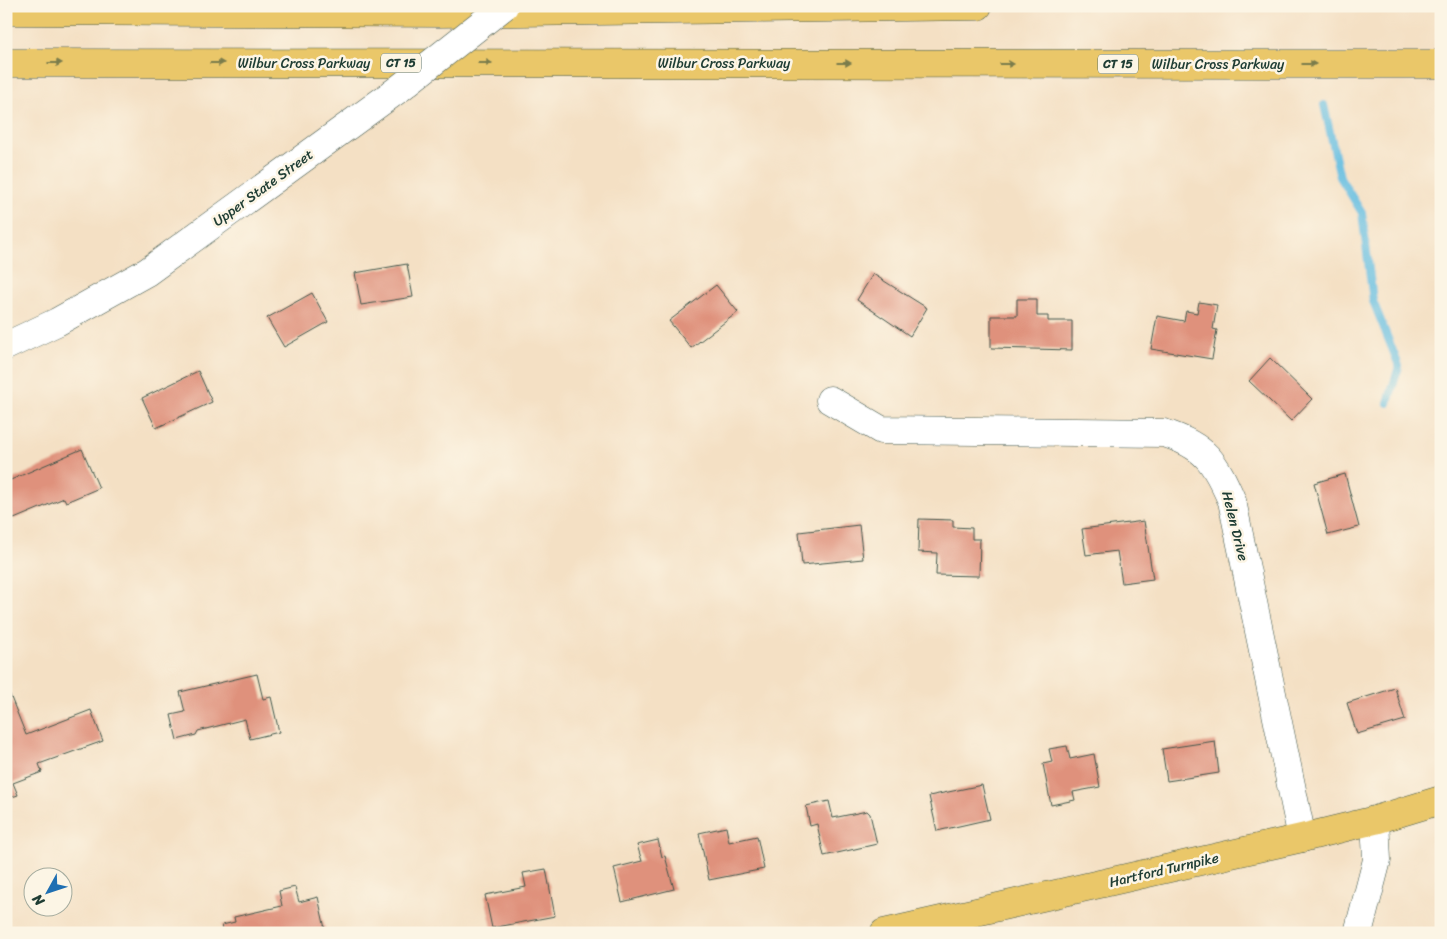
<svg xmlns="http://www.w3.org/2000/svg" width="1447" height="939" font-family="Sriracha,sans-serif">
	<rect width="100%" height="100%" fill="#fcf5e5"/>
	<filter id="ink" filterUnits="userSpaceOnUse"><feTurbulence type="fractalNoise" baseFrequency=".02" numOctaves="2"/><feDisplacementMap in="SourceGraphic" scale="10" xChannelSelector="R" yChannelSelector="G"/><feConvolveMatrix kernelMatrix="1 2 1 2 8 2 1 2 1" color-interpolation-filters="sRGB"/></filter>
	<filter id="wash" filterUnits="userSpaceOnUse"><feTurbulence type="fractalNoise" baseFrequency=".0096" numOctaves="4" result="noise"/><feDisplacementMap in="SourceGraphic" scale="20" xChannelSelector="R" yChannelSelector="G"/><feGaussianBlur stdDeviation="1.12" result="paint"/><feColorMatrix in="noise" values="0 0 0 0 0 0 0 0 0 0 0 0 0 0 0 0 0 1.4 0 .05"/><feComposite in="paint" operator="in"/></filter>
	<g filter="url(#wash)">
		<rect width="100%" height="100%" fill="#f4e0c4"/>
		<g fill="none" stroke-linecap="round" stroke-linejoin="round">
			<path stroke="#64bde1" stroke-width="8" d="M 1324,105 L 1340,177 L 1362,213 L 1373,301 L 1399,366 L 1388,403"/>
		</g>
		<g id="blocks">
			<path fill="#df917b" d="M 407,264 L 413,297 L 361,305 L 355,273 Z
				M 873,274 L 927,308 L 910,336 L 857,300 Z
				M 716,285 L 738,312 L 691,348 L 669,321 Z
				M 312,293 L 328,322 L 284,347 L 267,318 Z
				M 1017,299 L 1037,299 L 1037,316 L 1048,316 L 1048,321 L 1072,321 L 1072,350 L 991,348 L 991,316 L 1017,316 Z
				M 1199,302 L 1217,305 L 1213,329 L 1217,330 L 1212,359 L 1151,349 L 1157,316 L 1184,321 L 1186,311 L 1197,313 Z
				M 1270,358 L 1312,399 L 1291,421 L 1249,381 Z
				M 198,371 L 212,402 L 156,428 L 142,398 Z
				M 82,449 L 99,488 L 66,502 L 64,498 L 14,519 L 6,503 L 6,482 Z
				M 1345,474 L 1359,527 L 1328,535 L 1314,483 Z
				M 919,519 L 953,520 L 953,527 L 972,528 L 972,539 L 980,539 L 979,576 L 936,575 L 937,553 L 918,552 Z
				M 1144,521 L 1153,579 L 1122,583 L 1117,551 L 1086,555 L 1082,529 Z
				M 859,525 L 863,559 L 802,565 L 799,532 Z
				M 257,674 L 263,699 L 271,697 L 279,732 L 250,739 L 245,719 L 198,731 L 196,735 L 177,740 L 171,715 L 185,712 L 180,692 Z
				M 6,685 L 26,735 L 91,710 L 103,741 L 39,764 L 42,772 L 13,783 L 18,795 L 6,799 Z
				M 1395,688 L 1405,720 L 1357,734 L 1347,703 Z
				M 1215,741 L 1219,773 L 1167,781 L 1162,749 Z
				M 1067,746 L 1070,759 L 1094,754 L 1100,787 L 1073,792 L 1075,800 L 1051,805 L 1043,764 L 1052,762 L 1049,749 Z
				M 982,785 L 990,819 L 937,831 L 929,796 Z
				M 829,801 L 833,818 L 867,811 L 870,814 L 877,844 L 824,856 L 817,824 L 810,826 L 806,806 Z
				M 726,827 L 729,842 L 757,836 L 764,869 L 709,880 L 699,833 Z
				M 658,840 L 662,857 L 665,856 L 674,889 L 622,902 L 614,868 L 642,861 L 637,845 Z
				M 546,869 L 555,916 L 492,928 L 485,895 L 526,887 L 523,873 Z
				M 295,887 L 299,902 L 318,897 L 326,933 L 224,933 L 222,925 L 235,922 L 234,917 L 282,906 L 279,891 Z"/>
		</g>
	</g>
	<g filter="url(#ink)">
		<use href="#blocks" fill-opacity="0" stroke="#3f554a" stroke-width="1"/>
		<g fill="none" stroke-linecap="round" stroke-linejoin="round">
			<g stroke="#3f554a" stroke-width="29">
				<path id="minor" d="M 6,346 L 57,322 L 147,272 L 400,88
					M 830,400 L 881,430 L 1164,433 C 1206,446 1215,462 1232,501 L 1302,838
					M 1358,933 L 1377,860 L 1375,820"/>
			</g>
			<g stroke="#3f554a" stroke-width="29">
				<path id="major" d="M 884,933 L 1302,838 L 1375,820 L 1441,800"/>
			</g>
			<g stroke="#3f554a" stroke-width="29">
				<path id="highway" d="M 6,11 L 440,13 L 978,6
					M 6,63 L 1441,64"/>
			</g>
			<use href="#minor" stroke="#fff" stroke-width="28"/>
			<use href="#major" stroke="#eac769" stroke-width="28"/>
			<use href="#highway" stroke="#eac769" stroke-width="28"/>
			<g stroke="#3f554a" stroke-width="29" stroke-linecap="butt">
				<path id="minor-bridge" d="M 400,88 L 504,6"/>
			</g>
			<use href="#minor-bridge" stroke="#fff" stroke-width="28"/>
		</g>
		<defs><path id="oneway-solid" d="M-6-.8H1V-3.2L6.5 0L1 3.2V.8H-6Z" transform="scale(1.25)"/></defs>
		<g fill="#7a7b4c">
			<use href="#oneway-solid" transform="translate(55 63)"/>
			<use href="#oneway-solid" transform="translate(217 63)"/>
			<use href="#oneway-solid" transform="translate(485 63)"/>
			<use href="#oneway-solid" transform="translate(844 63)"/>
			<use href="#oneway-solid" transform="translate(1007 64)"/>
			<use href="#oneway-solid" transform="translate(1309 64)"/>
		</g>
	</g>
	<g text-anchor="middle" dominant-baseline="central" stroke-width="5" stroke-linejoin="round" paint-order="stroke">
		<g fill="#fcf5e5" stroke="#617469" stroke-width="1">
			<rect x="381" y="53.5" width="40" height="19" rx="4"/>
			<rect x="1098" y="54.5" width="40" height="19" rx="4"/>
		</g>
		<g font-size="12" font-weight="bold" fill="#1f3d34">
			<text x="401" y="63">CT 15</text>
			<text x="1118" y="64">CT 15</text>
		</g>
		<g font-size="14" fill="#1f3d34" stroke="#fcf5e5">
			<text x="304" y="63">Wilbur Cross Parkway</text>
			<text x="724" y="63">Wilbur Cross Parkway</text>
			<text x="1218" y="64">Wilbur Cross Parkway</text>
			<text transform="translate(263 188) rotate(-36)">Upper State Street</text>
			<text transform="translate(1235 526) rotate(76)">Helen Drive</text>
			<text transform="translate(1164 870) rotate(-13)">Hartford Turnpike</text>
		</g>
	</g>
	<rect width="1447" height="939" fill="none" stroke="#fcf5e5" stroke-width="25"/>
	<g transform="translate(48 892) rotate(230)"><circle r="24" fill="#fcf5e5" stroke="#a4ab9e"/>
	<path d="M0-4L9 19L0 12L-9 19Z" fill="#1f6fb2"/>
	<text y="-8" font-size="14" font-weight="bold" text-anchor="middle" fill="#1f3d34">N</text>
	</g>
</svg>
